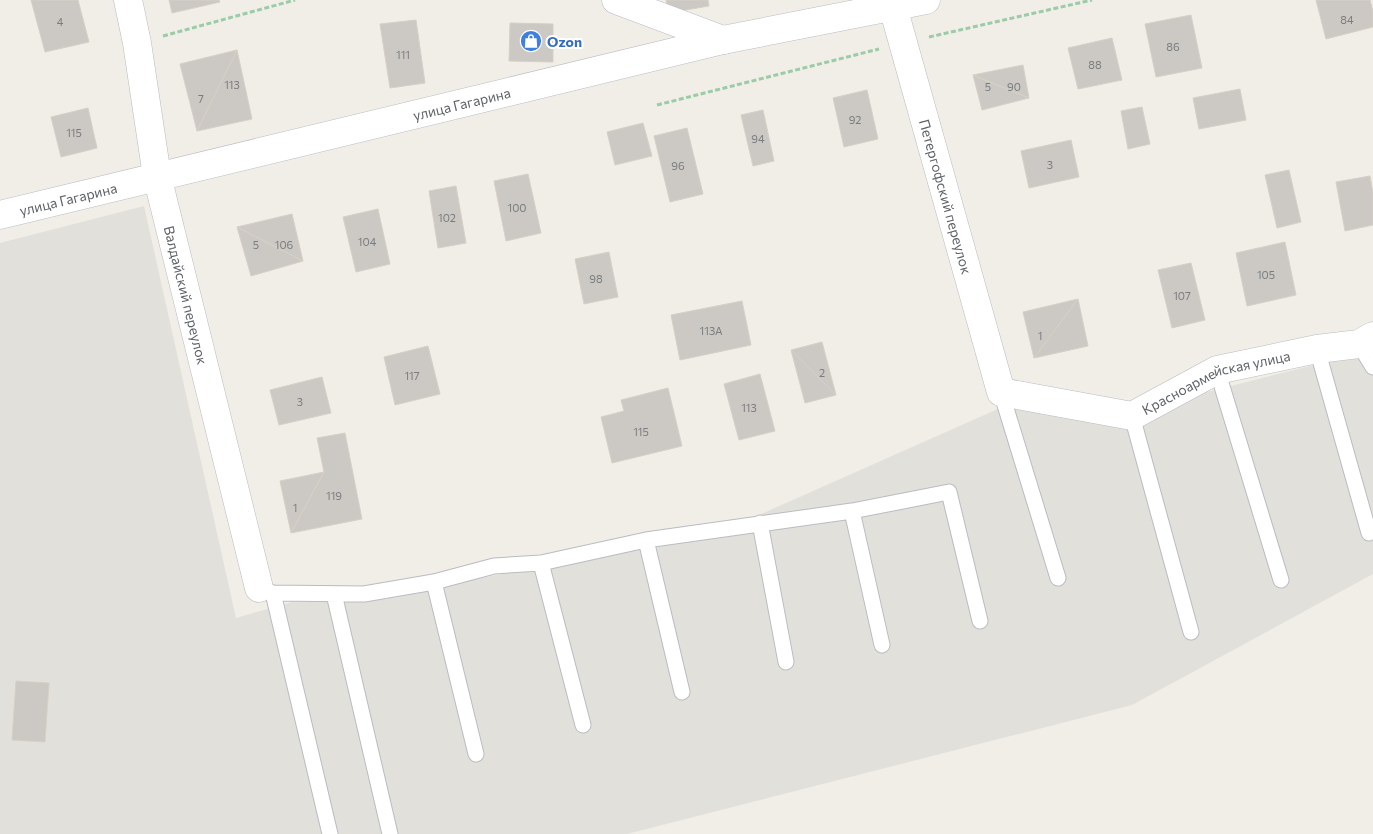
<svg xmlns="http://www.w3.org/2000/svg" width="1373" height="834" font-family="Commissioner,sans-serif">
	<rect width="100%" height="100%" fill="#f1eee7"/>
	<path fill="#e2e0db" d="M 144,206 L 236,618 L 292,602 L 364,602 L 732,527 L 1000,408 L 1183,398 L 1342,358 L 1373,345 L 1373,574 L 1132,705 L 627,834 L 0,834 L 0,243 Z"/>
	<path fill="#ccc9c4" stroke="#d6d0c5" d="M 31,0 L 78,0 L 89,42 L 45,52 Z
		M 169,0 L 219,0 L 220,2 L 172,13 Z
		M 666,0 L 708,0 L 709,6 L 668,13 Z
		M 1316,0 L 1370,0 L 1373,11 L 1373,27 L 1326,39 Z
		M 1191,15 L 1202,68 L 1156,77 L 1145,24 Z
		M 416,20 L 425,83 L 390,88 L 380,24 Z
		M 510,23 L 553,24 L 553,62 L 509,61 Z
		M 1112,38 L 1122,80 L 1078,89 L 1068,48 Z
		M 237,50 L 197,131 L 180,64 Z
		M 237,50 L 252,119 L 197,131 Z
		M 1023,65 L 1029,98 L 973,75 Z
		M 973,75 L 1029,98 L 982,110 Z
		M 1240,89 L 1246,120 L 1199,129 L 1193,98 Z
		M 867,90 L 878,139 L 844,147 L 833,98 Z
		M 1142,107 L 1150,144 L 1128,149 L 1121,111 Z
		M 88,108 L 97,148 L 61,157 L 51,117 Z
		M 763,110 L 774,161 L 753,166 L 741,115 Z
		M 643,123 L 652,156 L 615,165 L 607,132 Z
		M 687,128 L 703,194 L 670,202 L 654,136 Z
		M 1071,140 L 1079,177 L 1029,188 L 1021,151 Z
		M 1289,170 L 1301,222 L 1277,228 L 1265,175 Z
		M 528,174 L 541,233 L 506,241 L 494,181 Z
		M 1370,176 L 1373,193 L 1373,225 L 1345,231 L 1336,182 Z
		M 456,186 L 466,243 L 438,248 L 429,191 Z
		M 378,209 L 390,264 L 356,272 L 343,217 Z
		M 292,214 L 303,261 L 237,227 Z
		M 237,227 L 303,261 L 251,276 Z
		M 1285,242 L 1296,295 L 1247,306 L 1236,253 Z
		M 609,252 L 618,297 L 584,304 L 575,259 Z
		M 1191,263 L 1205,320 L 1172,328 L 1158,270 Z
		M 1078,299 L 1088,346 L 1034,358 Z
		M 1078,299 L 1034,358 L 1023,312 Z
		M 742,301 L 751,345 L 680,360 L 671,315 Z
		M 822,342 L 836,395 L 791,350 Z
		M 428,346 L 440,394 L 395,405 L 384,357 Z
		M 791,350 L 836,395 L 805,403 Z
		M 760,374 L 775,431 L 739,440 L 724,384 Z
		M 322,377 L 331,413 L 279,425 L 270,390 Z
		M 668,388 L 682,446 L 612,463 L 601,417 L 624,411 L 621,400 Z
		M 345,433 L 362,519 L 291,533 L 324,472 L 317,438 Z
		M 324,472 L 291,533 L 280,481 Z
		M 16,681 L 49,683 L 45,742 L 12,740 Z"/>
	<g fill="none" stroke-linecap="round" stroke-linejoin="round">
		<g stroke="#b9bcc1" stroke-width="17">
			<path id="lane" d="M 1359,344 L 1373,367
				M 1317,349 L 1369,533
				M 1217,370 L 1281,580
				M 1001,392 L 1058,578
				M 1132,416 L 1191,632
				M 852,511 L 882,645
				M 760,523 L 786,662
				M 646,540 L 682,692
				M 541,563 L 583,725
				M 434,582 L 476,754
				M 259,588 L 273,593 L 364,594 L 434,582 L 494,566 L 541,563 L 646,540 L 852,511 L 949,492 L 980,621
				M 273,593 L 330,834
				M 334,594 L 390,834"/>
		</g>
		<g stroke="#b9bcc1" stroke-width="29">
			<g id="street">
				<path id="s1" d="M 128,0 L 137,43 L 157,176 L 259,588"/>
				<path id="s2" d="M 891,0 L 1001,392 L 1132,416 L 1217,370 L 1317,349 L 1359,344 L 1373,336"/>
			</g>
		</g>
		<g stroke="#babdc3" stroke-width="29">
			<g id="secondary">
				<path d="M 616,0 L 723,40"/>
				<path id="s3" d="M 0,215 L 723,40 L 926,0"/>
			</g>
		</g>
		<path stroke="#9bcba8" stroke-width="3" stroke-dasharray="5 2.5" stroke-linecap="butt" d="M 163,36 L 295,0
			M 929,37 L 1092,0
			M 657,105 L 879,49"/>
		<use href="#lane" stroke="#fff" stroke-width="15"/>
		<use href="#street" stroke="#fff" stroke-width="28"/>
		<use href="#secondary" stroke="#fff" stroke-width="28"/>
	</g>
	<defs>
		<g id="shop-disc" transform="scale(1.125)"><circle r="9.5" fill="#3f7fe0" stroke="#fff"/><path d="M-5-2.5h2.3a2.7 3.5 0 0 1 5.4 0H5L5.5 6h-11ZM-1.5-2.5h3a1.5 2.3 0 0 0-3 0Z" fill="#fff"/></g>
	</defs>
	<g fill-rule="evenodd">
		<use href="#shop-disc" x="531" y="41"/>
	</g>
	<g text-anchor="middle" dominant-baseline="central" stroke-width="4" stroke-linejoin="round" paint-order="stroke">
		<g font-size="11" fill="#7a7c7f">
			<text x="1347" y="19">84</text>
			<text x="60" y="21">4</text>
			<text x="1173" y="46">86</text>
			<text x="403" y="54">111</text>
			<text x="1095" y="64">88</text>
			<text x="232" y="84">113</text>
			<text x="988" y="86">5</text>
			<text x="1014" y="86">90</text>
			<text x="201" y="98">7</text>
			<text x="855" y="119">92</text>
			<text x="74" y="132">115</text>
			<text x="758" y="138">94</text>
			<text x="1050" y="164">3</text>
			<text x="678" y="165">96</text>
			<text x="517" y="207">100</text>
			<text x="447" y="217">102</text>
			<text x="367" y="241">104</text>
			<text x="256" y="244">5</text>
			<text x="284" y="244">106</text>
			<text x="1266" y="274">105</text>
			<text x="596" y="278">98</text>
			<text x="1182" y="295">107</text>
			<text x="711" y="330">113А</text>
			<text x="1040" y="335">1</text>
			<text x="822" y="372">2</text>
			<text x="412" y="375">117</text>
			<text x="300" y="401">3</text>
			<text x="749" y="407">113</text>
			<text x="641" y="431">115</text>
			<text x="334" y="495">119</text>
			<text x="295" y="507">1</text>
		</g>
		<g font-size="14" font-weight="bold" fill="#366cbe" stroke="#fff" text-anchor="start">
			<text x="547" y="41">Ozon</text>
		</g>
		<g font-size="14" fill="#5e6368" stroke="#fff">
			<text stroke="none"><textPath href="#s3" startOffset="475">улица Гагарина</textPath></text>
			<text stroke="none"><textPath href="#s2" startOffset="204">Петергофский переулок</textPath></text>
			<text stroke="none"><textPath href="#s3" startOffset="70">улица Гагарина</textPath></text>
			<text stroke="none"><textPath href="#s1" startOffset="301">Валдайский переулок</textPath></text>
			<text stroke="none"><textPath href="#s2" startOffset="632">Красноармейская улица</textPath></text>
		</g>
	</g>
</svg>
